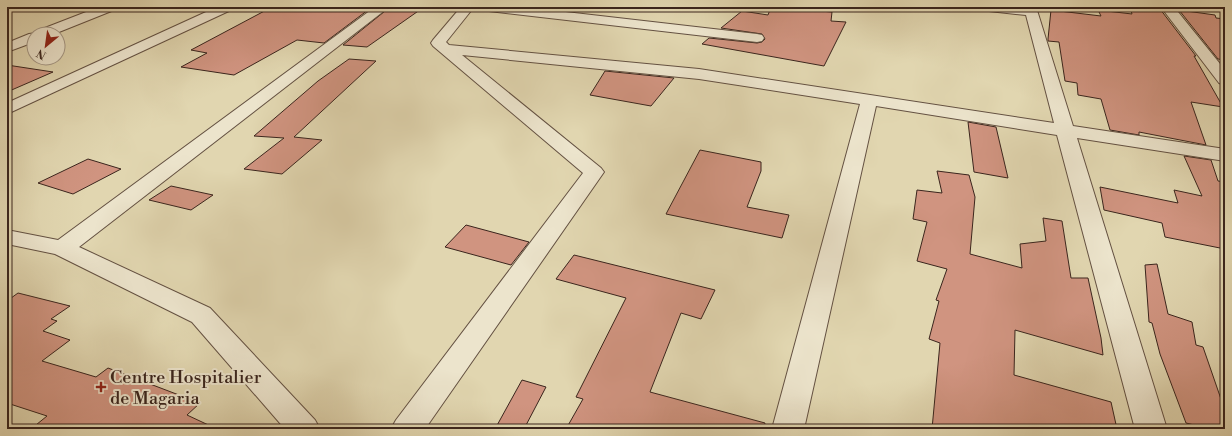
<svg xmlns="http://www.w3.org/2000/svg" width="1232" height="436" font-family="'Libre Bodoni',serif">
	<rect width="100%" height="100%" fill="#e1d6b0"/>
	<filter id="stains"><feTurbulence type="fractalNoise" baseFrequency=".005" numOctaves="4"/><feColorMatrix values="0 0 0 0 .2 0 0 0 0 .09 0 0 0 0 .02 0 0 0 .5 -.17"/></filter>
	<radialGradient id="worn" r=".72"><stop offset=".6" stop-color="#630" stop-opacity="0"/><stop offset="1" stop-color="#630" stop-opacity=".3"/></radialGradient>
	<path fill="#d09480" stroke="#3a251d" d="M 272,7 L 372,7 L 324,43 L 297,40 L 234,75 L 181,67 L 207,53 L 191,50 Z
		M 390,7 L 424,7 L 367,47 L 343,45 Z
		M 771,7 L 808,9 L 808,10 L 832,12 L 831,21 L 846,22 L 824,66 L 702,44 L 709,38 L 757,43 L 762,42 L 765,39 L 762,34 L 721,28 L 742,11 L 768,15 Z
		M 1130,7 L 1160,9 L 1196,56 L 1194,56 L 1223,107 L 1191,102 L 1206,145 L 1139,132 L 1139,135 L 1110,130 L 1101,99 L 1078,95 L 1077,83 L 1065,81 L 1059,42 L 1048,41 L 1048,39 L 1051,10 L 1101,16 L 1098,10 L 1132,14 Z
		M 1179,10 L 1215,15 L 1216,18 L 1225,19 L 1225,60 L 1218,59 Z
		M 349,59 L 376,61 L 294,137 L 322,140 L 282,174 L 244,169 L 284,138 L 254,136 L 318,81 Z
		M 7,65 L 53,72 L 7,92 Z
		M 605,71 L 674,78 L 651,106 L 590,95 Z
		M 968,122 L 996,127 L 1008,178 L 974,172 Z
		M 700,150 L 761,162 L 761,171 L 747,207 L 789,215 L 782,238 L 666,214 Z
		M 1184,156 L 1211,160 L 1218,181 L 1225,182 L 1225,249 L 1165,237 L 1162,223 L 1104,210 L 1100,187 L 1178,203 L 1174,190 L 1202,196 Z
		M 88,159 L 121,169 L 73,194 L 38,183 Z
		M 937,171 L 969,175 L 975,197 L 970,254 L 1022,268 L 1020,244 L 1046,241 L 1043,218 L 1062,221 L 1071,278 L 1088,278 L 1101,338 L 1103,355 L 1015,330 L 1014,375 L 1111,402 L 1117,429 L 932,429 L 940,343 L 929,339 L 939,301 L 936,300 L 947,269 L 917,261 L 927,222 L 913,219 L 917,190 L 942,193 Z
		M 171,186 L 213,195 L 191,210 L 149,200 Z
		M 466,225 L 529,242 L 511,265 L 445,247 Z
		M 574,255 L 715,290 L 701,319 L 681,313 L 650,392 L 765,423 L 764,429 L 566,429 L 583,399 L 576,397 L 626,298 L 556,279 Z
		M 1157,264 L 1168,314 L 1192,322 L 1196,345 L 1203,347 L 1222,402 L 1225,403 L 1225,429 L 1211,429 L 1186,423 L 1160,354 L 1152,323 L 1149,322 L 1145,265 Z
		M 18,293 L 70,306 L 51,319 L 57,321 L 43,331 L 70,340 L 42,361 L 96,377 L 108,368 L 200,403 L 187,415 L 217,429 L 31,429 L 47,416 L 7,403 L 7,301 Z
		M 522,380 L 546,387 L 524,429 L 495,429 Z"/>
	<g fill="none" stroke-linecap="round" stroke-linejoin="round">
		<g stroke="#645142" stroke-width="2">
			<path id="minor" d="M 99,7 L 116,7 L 114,10 L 54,34 L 34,34 L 34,42 L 7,52 L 7,43 L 29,34 L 36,33 L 37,31 Z
				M 217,7 L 233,7 L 231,10 L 7,114 L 7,103 Z
				M 375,7 L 389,7 L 79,247 L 210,308 L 315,420 L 320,429 L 285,429 L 192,322 L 55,254 L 7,244 L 7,230 L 58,240 Z
				M 461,7 L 474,7 L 446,42 L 449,45 L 699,69 L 1054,123 L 1026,15 L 989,11 L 985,10 L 983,7 L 1036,7 L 1073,126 L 1225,149 L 1225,161 L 1077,138 L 1167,429 L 1135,429 L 1057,135 L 876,106 L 804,429 L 772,429 L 860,104 L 699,79 L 462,55 L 601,168 L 604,172 L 425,429 L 391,429 L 396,420 L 583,173 L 433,46 L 431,43 L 433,40 Z
				M 483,7 L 522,7 L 757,34 L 762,35 L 764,38 L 762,41 L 757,42 L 489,11 L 485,10 Z
				M 1161,7 L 1174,7 L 1225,70 L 1225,85 L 1219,83 Z"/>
		</g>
		<use href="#minor" fill="#ece4cc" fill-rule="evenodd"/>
	</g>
	<path fill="#8f2418" stroke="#ece4cc" stroke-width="1.5" d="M99 381h4v4h4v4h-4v4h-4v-4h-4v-4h4z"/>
	<g text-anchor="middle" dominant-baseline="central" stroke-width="4" stroke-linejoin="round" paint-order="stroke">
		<g font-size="18" fill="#3a251d" stroke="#ece4cc" text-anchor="start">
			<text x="110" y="377">Centre Hospitalier<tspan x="110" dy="21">de Magaria</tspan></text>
		</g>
	</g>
	<rect width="1232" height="436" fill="none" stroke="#e1d6b0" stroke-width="24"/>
	<rect x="8" y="8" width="1216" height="420" fill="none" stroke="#3a251d" stroke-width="2"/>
	<rect x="12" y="12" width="1208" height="412" fill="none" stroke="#3a251d"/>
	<g transform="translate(46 46) rotate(209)"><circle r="19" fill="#ece4cc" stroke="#a59886"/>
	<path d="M0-3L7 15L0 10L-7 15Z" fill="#8f2418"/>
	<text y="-6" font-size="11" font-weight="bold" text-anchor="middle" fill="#3a251d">N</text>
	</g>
	<rect width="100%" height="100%" filter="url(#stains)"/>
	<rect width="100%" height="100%" fill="url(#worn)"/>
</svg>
